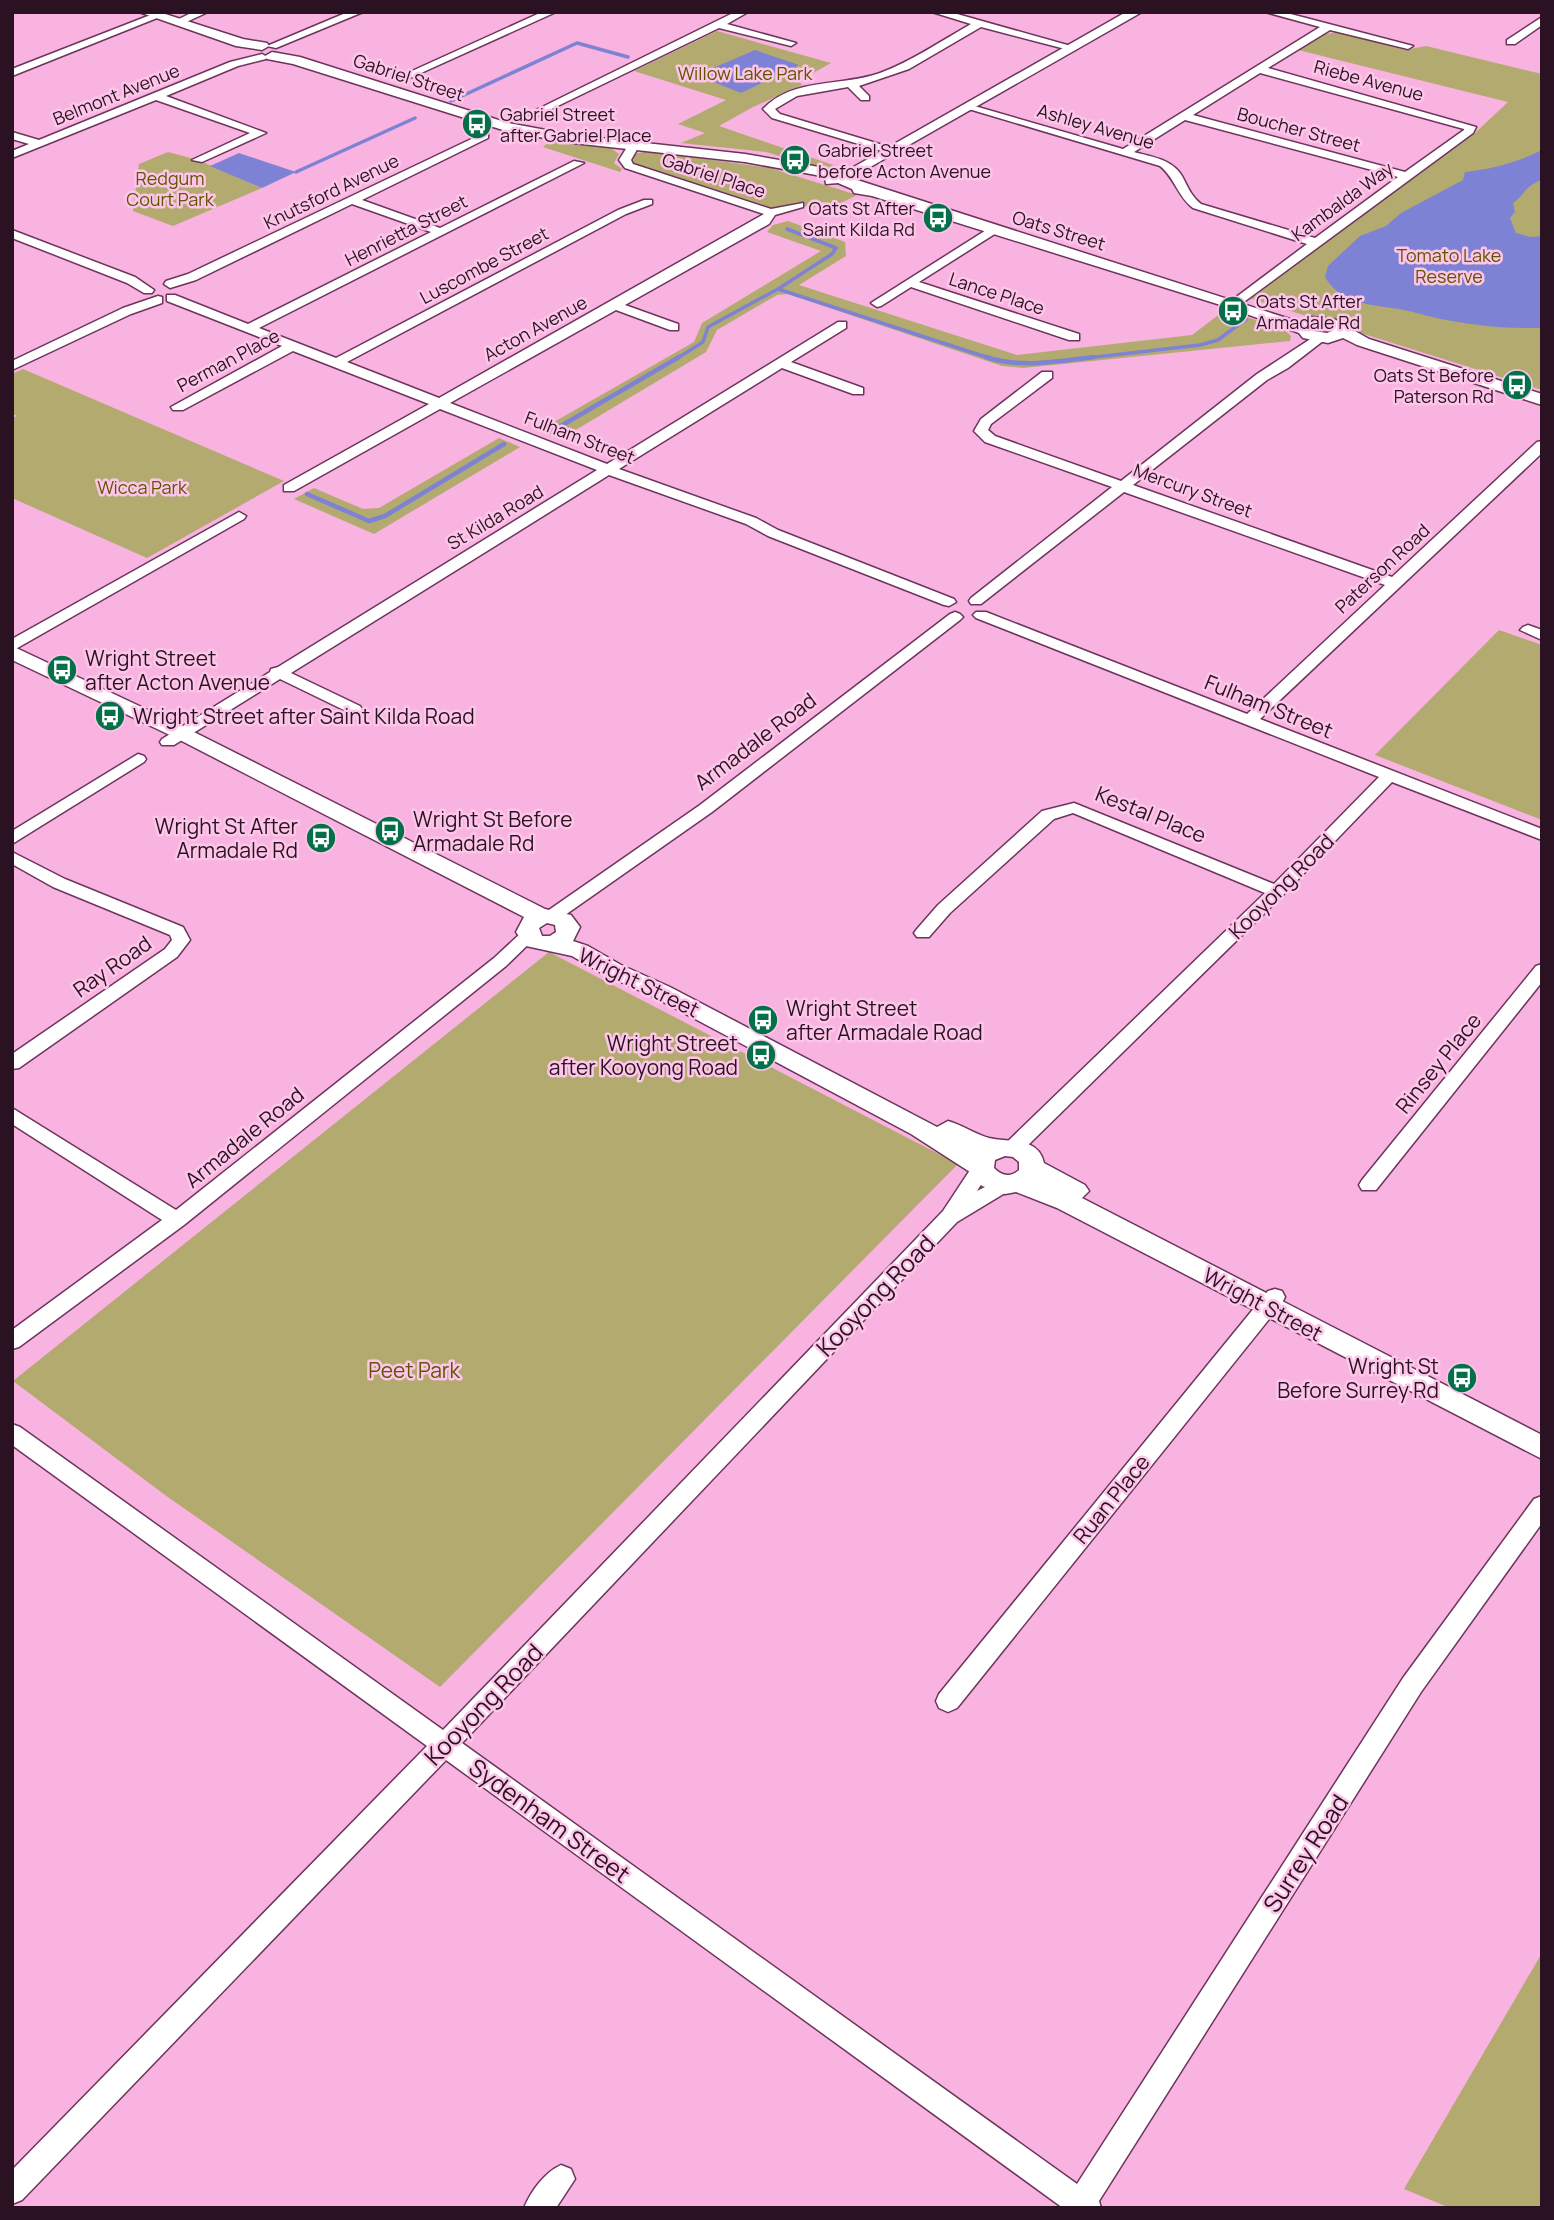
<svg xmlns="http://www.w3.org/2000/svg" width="1554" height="2220" font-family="Manrope,sans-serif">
	<rect width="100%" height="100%" fill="#f8b3e0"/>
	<path fill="#b3aa6f" d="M 717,31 L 831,63 L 799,81 L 802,85 L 753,107 L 719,126 L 839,167 L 822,169 L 766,152 L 681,143 L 705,133 L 678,124 L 726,100 L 634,71 Z
		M 1337,32 L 1405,50 L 1426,46 L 1542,74 L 1542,390 L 1249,298 L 1475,133 L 1508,102 L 1298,50 L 1326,34 Z
		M 503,130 L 608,146 L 619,154 L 614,163 L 622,169 L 620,172 L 543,147 L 550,141 L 540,139 L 535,142 L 498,133 Z
		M 649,151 L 770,168 L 857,195 L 835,206 L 823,202 L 811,209 L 798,202 L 772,209 L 633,163 L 634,154 Z
		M 168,152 L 198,160 L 262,188 L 173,226 L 133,211 L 139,164 Z
		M 788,221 L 845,242 L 846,256 L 799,285 L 1017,355 L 1192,335 L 1225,310 L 1284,329 L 1291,336 L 1290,341 L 1023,368 L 1002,366 L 788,294 L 777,295 L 717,330 L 706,352 L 574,431 L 554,436 L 540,430 L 694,342 L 702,323 L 821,251 L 767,232 L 773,225 Z
		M 23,369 L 284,481 L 147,558 L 12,498 L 12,418 L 17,416 L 12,413 L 12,374 Z
		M 499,438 L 520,447 L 374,534 L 294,499 L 314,488 L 363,509 L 379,508 Z
		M 1499,630 L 1542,645 L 1542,820 L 1375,755 Z
		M 549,952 L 958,1164 L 440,1687 L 165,1495 L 13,1381 Z
		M 1542,1953 L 1542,2208 L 1450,2208 L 1404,2189 Z"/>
	<path fill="#7e82d5" d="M 755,50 L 799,65 L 741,93 L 706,79 L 713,68 Z
		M 1542,150 L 1542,180 C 1524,186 1526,194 1513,203 L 1515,212 L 1510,218 L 1516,233 L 1530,237 L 1542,236 L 1542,328 C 1498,329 1455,324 1413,312 C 1383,304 1343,309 1325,277 L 1328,266 L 1360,236 L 1386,226 L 1401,213 L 1463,180 L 1465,172 C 1492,169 1518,162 1542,150 Z
		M 239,153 L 296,172 L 262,188 L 210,166 Z"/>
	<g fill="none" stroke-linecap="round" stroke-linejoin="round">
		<path stroke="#7e82d5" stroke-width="3.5" d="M 451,101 L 577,43 L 628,57
			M 296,172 L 415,118
			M 778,289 L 992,359
			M 676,359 L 703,342 L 708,327 L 778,289 L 832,254 L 836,248 L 787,229
			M 1079,359 L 1200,345 L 1218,340 L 1246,319"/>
		<path stroke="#7e82d5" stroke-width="4.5" d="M 986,357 C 1022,369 1057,361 1094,357
			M 554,430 L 679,357
			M 307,494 L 369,521 L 385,516 L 504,444"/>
		<g stroke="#6d345c" stroke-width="3">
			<path id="minor" d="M 193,12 L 208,12 L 182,24 L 173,22 Z
				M 348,12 L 363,12 L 276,48 L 267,46 Z
				M 542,12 L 556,12 L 410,78 L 401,76 Z
				M 735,12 L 748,12 L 727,24 L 796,43 L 791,46 L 719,28 L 537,116 L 528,114 Z
				M 932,12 L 950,12 L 1078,48 L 1073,51 L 981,27 L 909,69 L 859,86 L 869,96 L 869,100 L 861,100 L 848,87 L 797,96 L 775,109 L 780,114 L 896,149 L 896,153 L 892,154 L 772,118 L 763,109 C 793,77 842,87 880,73 C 912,61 941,41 971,24 Z
				M 1265,12 L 1283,12 L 1413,46 L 1408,49 L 1330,30 L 1268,68 L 1476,127 L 1473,133 L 1237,307 L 1233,308 L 1227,304 L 1307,244 L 1193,208 C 1178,197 1175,178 1160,166 L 962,107 L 971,105 L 1123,149 L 1320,27 ZM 1260,73 L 1464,129 L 1464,130 L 1405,172 L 1193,115 ZM 1185,120 L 1398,177 L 1315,238 L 1201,204 C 1191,196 1188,187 1182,176 C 1172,159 1152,157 1134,152 Z
				M 153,14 L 162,16 L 12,76 L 12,69 Z
				M 1542,17 L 1542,25 L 1515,44 L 1507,44 L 1507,40 Z
				M 262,54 L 267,57 L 266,59 L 238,66 L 166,96 L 266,133 L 202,162 L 192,160 L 250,133 L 156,100 L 12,158 L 12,151 L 29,144 L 12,139 L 12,132 L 39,140 L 230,62 Z
				M 484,133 L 488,134 L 488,138 L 362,200 L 440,228 L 574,161 L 584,163 L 259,328 L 336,358 L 618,210 L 644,200 L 652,200 L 652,204 L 626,214 L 347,362 L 439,398 L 764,214 L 625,168 L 619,160 L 629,144 L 639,146 L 631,160 L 633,164 L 771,209 L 803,203 L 803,207 L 775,215 L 769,224 L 625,305 L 678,324 L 678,330 L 670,330 L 616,310 L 450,403 L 607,464 L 838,322 L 846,322 L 846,328 L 791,362 L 863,388 L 863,394 L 853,394 L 782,368 L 619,469 L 756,518 L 778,530 L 954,599 L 956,602 L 949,606 L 944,605 L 768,536 L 746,524 L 609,475 L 291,673 L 360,706 L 362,709 L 360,712 L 348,712 L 280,679 L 174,745 L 162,745 L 160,742 L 162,739 L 270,672 L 271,669 L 278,667 L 597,470 L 440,409 L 294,491 L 284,491 L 284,485 L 429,404 L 293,351 L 183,410 L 173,410 L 171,407 L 282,346 L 167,301 L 167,295 L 175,295 L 248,324 L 431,232 L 352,204 L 196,280 L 170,288 L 164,284 L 166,281 L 188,274 Z
				M 991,227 L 1001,230 L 919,282 L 1079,334 L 1079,340 L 1069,340 L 911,287 L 881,306 L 877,307 L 871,303 Z
				M 12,230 L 135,277 L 154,290 L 152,293 L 144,293 L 127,283 L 12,238 Z
				M 158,296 L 162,297 L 162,303 L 131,314 L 12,370 L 12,361 L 123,308 Z
				M 1318,334 L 1324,338 L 1323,341 L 1288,368 L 1267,380 L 1133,485 L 1392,577 L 1537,442 L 1542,441 L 1542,453 L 1260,719 L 1542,829 L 1542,840 L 1392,782 L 1283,895 L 1020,1153 L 1006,1153 L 1003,1148 L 1006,1143 L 1265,893 L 1073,813 L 1054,819 L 950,913 L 929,937 L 917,937 L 914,933 L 917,929 L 938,905 L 1042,811 L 1074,803 L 1274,884 L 1379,777 L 976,618 L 973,615 L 976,612 L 986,612 L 1247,714 L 1385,585 L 1124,492 L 981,604 L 971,604 L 969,601 L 971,598 L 1112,487 L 985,442 L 974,431 L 981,419 L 1042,372 L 1052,372 L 1052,378 L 991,424 L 988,430 L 995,436 L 1121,481 L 1257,374 Z
				M 239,512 L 246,516 L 244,519 L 12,651 L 12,639 Z
				M 955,612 L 960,614 L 963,617 L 960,620 L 712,812 L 558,920 L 546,920 L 543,916 L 546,912 L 700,805 L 950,614 Z
				M 1528,625 L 1542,630 L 1542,640 L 1520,630 L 1523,627 Z
				M 138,754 L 144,756 L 146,759 L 144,762 L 12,844 L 12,831 Z
				M 12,852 L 65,879 L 183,927 L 190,940 L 177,957 L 19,1068 L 12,1069 L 12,1054 L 165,949 L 172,940 L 170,935 L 53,887 L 12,864 Z
				M 528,930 L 537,936 L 506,966 L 184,1225 L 19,1347 L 12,1349 L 12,1330 L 162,1220 L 12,1124 L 12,1108 L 176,1210 L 494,958 L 522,932 Z
				M 1542,964 L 1542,982 L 1376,1190 L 1362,1190 L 1359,1185 L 1362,1180 L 1536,966 Z
				M 981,1162 L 988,1164 L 991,1169 L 977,1191 L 1003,1178 L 1010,1180 L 1013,1185 L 1010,1190 L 957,1222 L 462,1743 L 1077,2184 L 1403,1678 L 1534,1499 L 1542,1496 L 1542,1523 L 1421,1692 L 1099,2201 L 1101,2208 L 1063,2208 L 446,1760 L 22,2200 L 12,2204 L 12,2170 L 427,1746 L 12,1445 L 12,1424 L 20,1427 L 443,1730 L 943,1211 L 974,1164 Z
				M 1275,1289 L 1282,1291 L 1285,1297 L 1282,1303 L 957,1708 L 948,1712 L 939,1708 L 936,1701 L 939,1694 L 1268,1291 Z
				M 561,2165 L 571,2169 L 575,2179 L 556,2208 L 524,2208 C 531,2191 545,2172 561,2165 Z"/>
		</g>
		<g stroke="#6d345c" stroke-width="3">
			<path id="tertiary" d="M 139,12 L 159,12 L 243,39 L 267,43 L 269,46 L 262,50 L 236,46 Z
				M 1126,12 L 1142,12 L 851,178 L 1299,322 L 1311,317 L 1334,319 L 1369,339 L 1542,394 L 1542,405 L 1357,345 L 1343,338 L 1328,343 L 1303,338 L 1299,333 L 1227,307 L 872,196 L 854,193 L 852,189 L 838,183 L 826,184 L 825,178 L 816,175 L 745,162 L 573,143 L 506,131 L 293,64 L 267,59 L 265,56 L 272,52 L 300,57 L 508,123 L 573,135 L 745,154 L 819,167 L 838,173 L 852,168 ZM 1314,327 L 1325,327 L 1332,331 L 1327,333 L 1314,331 L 1312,328 Z
				M 12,646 L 188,729 L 545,909 L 571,915 L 580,927 L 573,941 L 588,946 L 621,965 L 670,987 L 937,1127 L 948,1121 C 962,1125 975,1134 989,1138 C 1009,1143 1038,1136 1044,1163 L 1085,1185 L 1089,1191 L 1082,1198 L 1542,1435 L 1542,1459 L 1057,1208 L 1016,1192 L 1005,1194 L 982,1186 L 970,1172 L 911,1134 L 654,997 L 605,975 L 572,956 L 526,946 L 516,932 L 524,917 L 174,737 L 12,660 ZM 547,923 L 555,925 L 556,932 L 550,936 L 542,936 L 539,928 ZM 1005,1156 L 1013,1157 L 1019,1162 L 1019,1170 C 1010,1178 1002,1176 994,1168 L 995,1160 Z"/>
		</g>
		<use href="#minor" fill="#fff" fill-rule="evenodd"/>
		<use href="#tertiary" fill="#fff" fill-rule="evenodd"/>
	</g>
	<defs>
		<g id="bus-disc" transform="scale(1.575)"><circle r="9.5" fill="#037049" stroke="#fdc6e9"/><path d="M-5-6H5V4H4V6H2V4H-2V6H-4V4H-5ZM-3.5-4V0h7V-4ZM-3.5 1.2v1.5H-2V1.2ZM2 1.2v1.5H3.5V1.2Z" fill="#fff"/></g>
	</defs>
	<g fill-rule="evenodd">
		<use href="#bus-disc" x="477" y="124"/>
		<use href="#bus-disc" x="795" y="160"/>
		<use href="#bus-disc" x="938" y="218"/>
		<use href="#bus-disc" x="1233" y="311"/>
		<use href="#bus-disc" x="1517" y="385"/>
		<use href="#bus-disc" x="62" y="670"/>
		<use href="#bus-disc" x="110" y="716"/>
		<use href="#bus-disc" x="390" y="831"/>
		<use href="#bus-disc" x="321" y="838"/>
		<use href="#bus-disc" x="763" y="1020"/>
		<use href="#bus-disc" x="761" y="1055"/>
		<use href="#bus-disc" x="1462" y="1378"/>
	</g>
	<g text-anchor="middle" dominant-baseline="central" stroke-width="5" stroke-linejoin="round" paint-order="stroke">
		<g font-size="18" fill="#605501" stroke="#fdc6e9">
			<text x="745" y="73">Willow Lake Park</text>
			<text x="170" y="178">Redgum<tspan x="170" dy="21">Court Park</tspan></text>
			<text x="1449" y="255">Tomato Lake<tspan x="1449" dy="21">Reserve</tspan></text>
			<text x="142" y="487">Wicca Park</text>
		</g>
		<g font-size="18" fill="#2b1223" stroke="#fdc6e9">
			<text transform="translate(409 77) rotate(18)">Gabriel Street</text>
			<text transform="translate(1369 80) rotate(15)">Riebe Avenue</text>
			<text transform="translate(116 94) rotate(-22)">Belmont Avenue</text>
			<text transform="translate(1096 126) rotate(16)">Ashley Avenue</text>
			<text transform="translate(1299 129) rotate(15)">Boucher Street</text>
			<text transform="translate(714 175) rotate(18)">Gabriel Place</text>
			<text transform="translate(331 191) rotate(-26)">Knutsford Avenue</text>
			<text transform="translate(1342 201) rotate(-36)">Kambalda Way</text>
			<text transform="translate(406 230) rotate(-27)">Henrietta Street</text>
			<text transform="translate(1059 230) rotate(17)">Oats Street</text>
			<text transform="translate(484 265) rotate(-28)">Luscombe Street</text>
			<text transform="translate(997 293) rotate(18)">Lance Place</text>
			<text transform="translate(535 328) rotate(-29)">Acton Avenue</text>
			<text transform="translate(228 360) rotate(-28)">Perman Place</text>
			<text transform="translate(580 437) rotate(21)">Fulham Street</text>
			<text transform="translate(1193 490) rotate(20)">Mercury Street</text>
			<text transform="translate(495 517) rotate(-31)">St Kilda Road</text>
			<text transform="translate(1382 568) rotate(-43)">Paterson Road</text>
		</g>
		<g font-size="18" fill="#2b1223" stroke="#fdc6e9" text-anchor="start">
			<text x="500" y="114">Gabriel Street<tspan x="500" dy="21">after Gabriel Place</tspan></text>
			<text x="818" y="150">Gabriel Street<tspan x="818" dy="21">before Acton Avenue</tspan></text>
			<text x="915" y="208" text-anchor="end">Oats St After<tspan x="915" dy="21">Saint Kilda Rd</tspan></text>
			<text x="1256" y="301">Oats St After<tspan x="1256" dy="21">Armadale Rd</tspan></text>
			<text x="1494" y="375" text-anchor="end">Oats St Before<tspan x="1494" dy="21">Paterson Rd</tspan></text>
		</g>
		<g font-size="21" fill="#2b1223" stroke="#fdc6e9" text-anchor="start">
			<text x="85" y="658">Wright Street<tspan x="85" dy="24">after Acton Avenue</tspan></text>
			<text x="133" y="716">Wright Street after Saint Kilda Road</text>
			<text x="413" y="819">Wright St Before<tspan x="413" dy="24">Armadale Rd</tspan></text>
			<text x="298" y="826" text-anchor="end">Wright St After<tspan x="298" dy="24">Armadale Rd</tspan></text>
			<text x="786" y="1008">Wright Street<tspan x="786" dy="24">after Armadale Road</tspan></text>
			<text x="738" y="1043" text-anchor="end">Wright Street<tspan x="738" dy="24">after Kooyong Road</tspan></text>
			<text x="1439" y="1366" text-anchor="end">Wright St<tspan x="1439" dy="24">Before Surrey Rd</tspan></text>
		</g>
		<g font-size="21" fill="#2b1223" stroke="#fdc6e9">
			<text transform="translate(1269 706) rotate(22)">Fulham Street</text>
			<text transform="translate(755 741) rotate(-37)">Armadale Road</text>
			<text transform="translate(1151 814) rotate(22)">Kestal Place</text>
			<text transform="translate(1281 886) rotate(-45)">Kooyong Road</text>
			<text transform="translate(112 966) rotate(-35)">Ray Road</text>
			<text transform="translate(639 982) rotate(26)">Wright Street</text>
			<text transform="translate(1438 1063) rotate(-51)">Rinsey Place</text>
			<text transform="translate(244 1137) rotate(-39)">Armadale Road</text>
			<text transform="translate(1263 1304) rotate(28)">Wright Street</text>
			<text transform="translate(1111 1499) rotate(-51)">Ruan Place</text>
		</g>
		<g font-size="21" fill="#605501" stroke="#fdc6e9">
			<text x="414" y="1370">Peet Park</text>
		</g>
		<g font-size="24" fill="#2b1223" stroke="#fdc6e9">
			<text transform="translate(875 1295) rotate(-46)">Kooyong Road</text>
			<text transform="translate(483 1704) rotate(-46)">Kooyong Road</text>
			<text transform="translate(550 1820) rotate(36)">Sydenham Street</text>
			<text transform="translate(1305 1853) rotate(-57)">Surrey Road</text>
		</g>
	</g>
	<rect width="1554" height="2220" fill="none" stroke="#2b1223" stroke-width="28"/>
</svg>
